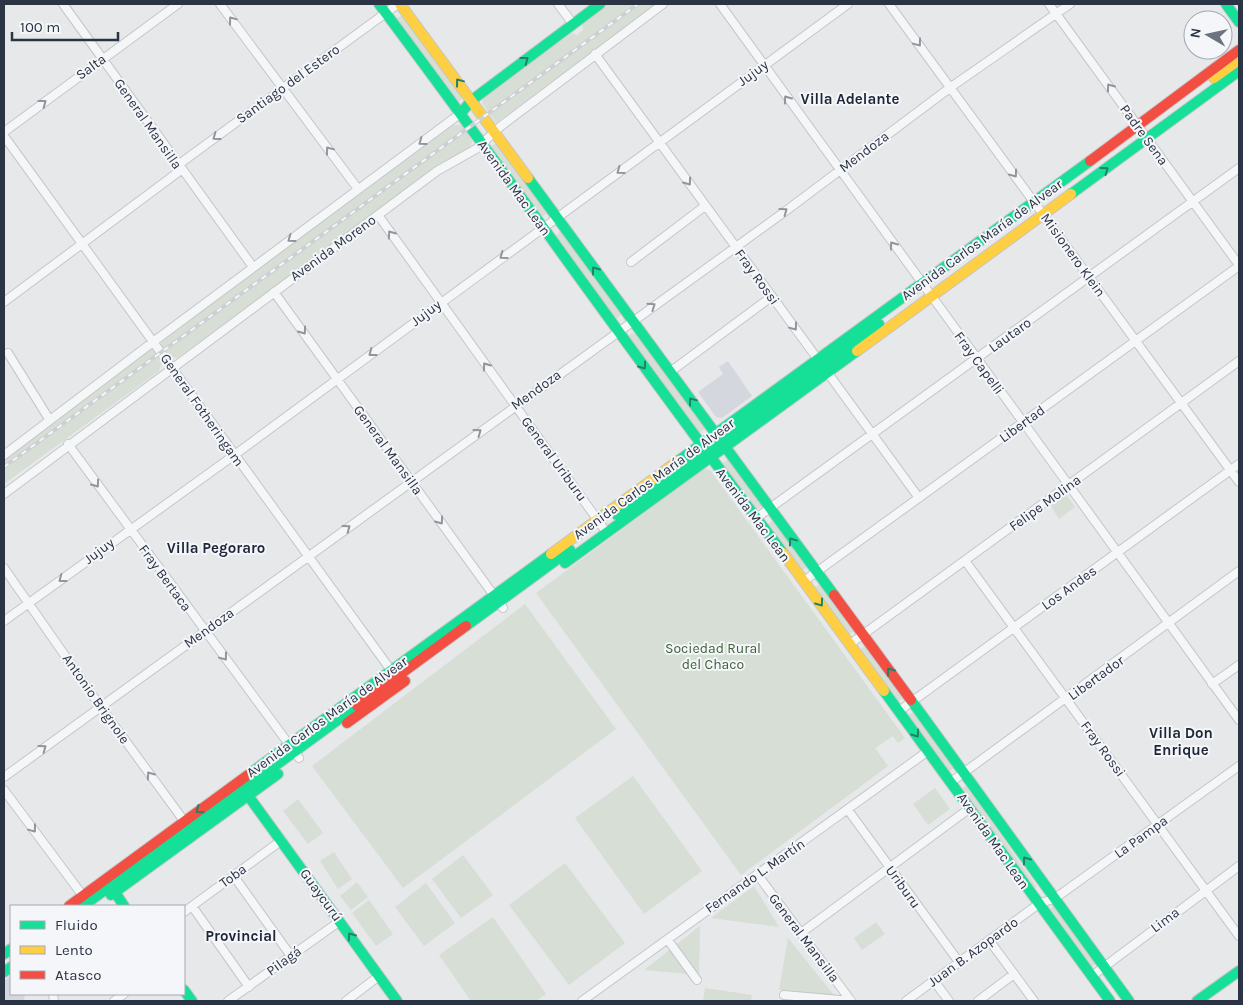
<svg xmlns="http://www.w3.org/2000/svg" width="1243" height="1005" font-family="Karla,sans-serif">
	<rect width="100%" height="100%" fill="#e6e8ea"/>
	<path fill="#d4d7dd" d="M 728,361 L 752,396 L 722,418 L 716,417 L 698,392 L 723,374 L 719,367 Z
		M 11,976 L 11,994 L 25,994 L 24,1001 L 4,1001 L 4,981 Z"/>
	<path fill="#d6ded6" d="M 606,4 L 656,4 L 496,123 L 482,103 L 484,96 L 572,33 L 577,35 L 583,30 L 582,21 Z
		M 402,15 L 465,96 L 458,102 L 396,19 Z
		M 453,125 L 461,125 L 469,133 L 472,142 L 469,150 L 444,163 L 177,358 L 168,356 L 161,348 L 162,340 Z
		M 497,142 L 548,213 L 541,217 L 491,147 Z
		M 562,230 L 623,313 L 616,319 L 555,236 Z
		M 632,333 L 637,335 L 705,428 L 698,434 L 630,341 L 629,336 Z
		M 152,349 L 162,362 L 159,371 L 4,484 L 4,460 L 144,353 Z
		M 728,459 L 763,506 L 756,510 L 722,464 Z
		M 704,469 L 710,470 L 905,738 L 898,743 L 893,736 L 875,748 L 888,766 L 741,875 L 536,593 Z
		M 1066,494 L 1075,507 L 1059,519 L 1050,505 Z
		M 773,520 L 807,567 L 801,572 L 767,525 Z
		M 820,584 L 854,631 L 848,635 L 814,588 Z
		M 525,604 L 616,729 L 403,888 L 312,766 Z
		M 865,646 L 903,698 L 897,702 L 859,650 Z
		M 913,712 L 954,768 L 948,772 L 907,716 Z
		M 633,776 L 702,871 L 644,914 L 575,818 Z
		M 966,786 L 1037,887 L 1032,890 L 961,789 Z
		M 935,788 L 950,809 L 928,825 L 913,804 Z
		M 298,799 L 323,833 L 308,844 L 283,811 Z
		M 334,852 L 352,879 L 338,889 L 320,861 Z
		M 463,855 L 493,895 L 461,918 L 432,879 Z
		M 565,863 L 625,943 L 569,985 L 509,905 Z
		M 357,882 L 368,897 L 351,910 L 340,896 Z
		M 426,883 L 455,923 L 424,946 L 395,907 Z
		M 754,886 L 779,927 L 711,918 Z
		M 369,900 L 393,934 L 376,946 L 352,913 Z
		M 1054,906 L 1096,964 L 1090,968 L 1048,910 Z
		M 493,917 L 546,994 L 536,1001 L 471,1001 L 439,955 Z
		M 876,922 L 885,934 L 862,950 L 854,938 Z
		M 700,926 L 699,975 L 644,970 Z
		M 788,938 L 834,995 L 779,990 Z
		M 705,988 L 752,995 L 751,1001 L 703,1001 Z"/>
	<g fill="none" stroke-linecap="round" stroke-linejoin="round">
		<g stroke="#c4c6c8" stroke-width="10">
			<path id="street" d="M 63,4 L 253,267
				M 220,4 L 358,189
				M 558,4 L 573,24
				M 720,4 L 1239,720
				M 889,4 L 1239,482
				M 1049,4 L 1239,265
				M 595,54 L 919,498
				M 4,132 L 178,4
				M 4,136 L 393,673
				M 178,165 L 398,4
				M 378,215 L 607,533
				M 631,262 L 705,206
				M 274,292 L 503,608
				M 4,302 L 181,170
				M 8,353 L 49,419
				M 670,372 L 771,297
				M 68,444 L 299,758
				M 4,455 L 153,342 L 461,113
				M 4,494 L 437,171 L 476,149 L 501,126 L 663,4
				M 755,519 L 1239,168
				M 966,562 L 1239,936
				M 4,568 L 100,706 L 187,825
				M 804,581 L 1239,266
				M 4,621 L 233,456 L 848,4
				M 850,644 L 1239,361
				M 1212,684 L 1239,665
				M 899,711 L 1239,464
				M 4,777 L 787,210 L 951,87 L 1070,4
				M 951,782 L 1239,571
				M 4,790 L 83,896
				M 848,810 L 959,962
				M 757,874 L 851,1001
				M 233,875 L 291,956
				M 192,906 L 249,987
				M 184,912 L 282,840
				M 801,933 L 970,808
				M 668,940 L 697,980
				M 989,940 L 1034,1001
				M 1092,976 L 1239,866
				M 934,981 L 949,1001
				M 53,994 L 54,1001
				M 784,995 L 851,1001
				M 114,1001 L 124,994
				M 228,1001 L 340,921
				M 346,1001 L 379,976
				M 582,1001 L 928,751
				M 906,1001 L 1040,903 L 1054,899 L 1239,766
				M 978,1001 L 1014,974"/>
		</g>
		<g stroke="#c4c6c8" stroke-width="12">
			<path id="fast" d="M 379,4 C 516,186 645,373 783,553
				M 1226,4 L 1239,22
				M 461,113 L 472,100 L 600,4
				M 528,178 L 834,595
				M 1071,194 L 1239,71
				M 678,461 L 1090,161
				M 617,515 L 879,324
				M 565,563 L 857,351
				M 466,626 L 570,550
				M 884,691 L 1110,1001
				M 911,700 L 1129,1001
				M 252,772 L 551,554
				M 244,790 L 397,1001
				M 111,886 L 124,906
				M 111,895 L 278,774
				M 83,906 L 357,706
				M 4,954 L 11,949
				M 4,972 L 11,967
				M 184,990 L 192,1001
				M 1197,1001 L 1239,971"/>
		</g>
		<g stroke="#c4c6c8" stroke-width="12">
			<path id="slow" d="M 400,4 L 528,178
				M 1214,78 L 1239,60
				M 857,351 L 1071,194
				M 783,553 L 884,691
				M 551,554 L 678,461"/>
		</g>
		<g stroke="#c4c6c8" stroke-width="12">
			<path id="jam" d="M 1090,161 L 1239,50
				M 834,595 L 911,700
				M 357,706 L 466,626
				M 347,723 L 405,681
				M 69,906 L 252,772"/>
		</g>
		<use href="#street" stroke="#f5f6f7" stroke-width="8"/>
		<use href="#fast" stroke="#16e098" stroke-width="10"/>
		<use href="#slow" stroke="#ffcf43" stroke-width="10"/>
		<use href="#jam" stroke="#f24e42" stroke-width="10"/>
		<g stroke="#cecfd2" stroke-width="4">
			<path id="rail" d="M 4,467 L 638,4"/>
		</g>
		<use href="#rail" stroke="#f4f6f9" stroke-width="2" stroke-dasharray="5.5" stroke-linecap="butt"/>
	</g>
	<defs><path id="oneway-chevron" d="M-2-3.5L2.5 0L-2 3.5" fill="none" stroke-width="1.6" stroke-linecap="round" stroke-linejoin="round" transform="scale(1.25)"/></defs>
	<g stroke="#90959e">
		<use href="#oneway-chevron" transform="translate(232 20) rotate(-127)"/>
		<use href="#oneway-chevron" transform="translate(918 43) rotate(53)"/>
		<use href="#oneway-chevron" transform="translate(1110 87) rotate(-126)"/>
		<use href="#oneway-chevron" transform="translate(787 99) rotate(-126)"/>
		<use href="#oneway-chevron" transform="translate(43 103) rotate(-37)"/>
		<use href="#oneway-chevron" transform="translate(216 137) rotate(144)"/>
		<use href="#oneway-chevron" transform="translate(422 142) rotate(144)"/>
		<use href="#oneway-chevron" transform="translate(329 150) rotate(-127)"/>
		<use href="#oneway-chevron" transform="translate(620 171) rotate(144)"/>
		<use href="#oneway-chevron" transform="translate(1014 174) rotate(54)"/>
		<use href="#oneway-chevron" transform="translate(688 182) rotate(54)"/>
		<use href="#oneway-chevron" transform="translate(784 211) rotate(-36)"/>
		<use href="#oneway-chevron" transform="translate(391 234) rotate(-126)"/>
		<use href="#oneway-chevron" transform="translate(291 239) rotate(144)"/>
		<use href="#oneway-chevron" transform="translate(893 245) rotate(-126)"/>
		<use href="#oneway-chevron" transform="translate(503 256) rotate(144)"/>
		<use href="#oneway-chevron" transform="translate(652 306) rotate(-35)"/>
		<use href="#oneway-chevron" transform="translate(794 327) rotate(53)"/>
		<use href="#oneway-chevron" transform="translate(303 331) rotate(54)"/>
		<use href="#oneway-chevron" transform="translate(372 353) rotate(143)"/>
		<use href="#oneway-chevron" transform="translate(486 366) rotate(-126)"/>
		<use href="#oneway-chevron" transform="translate(478 432) rotate(-36)"/>
		<use href="#oneway-chevron" transform="translate(96 484) rotate(54)"/>
		<use href="#oneway-chevron" transform="translate(440 521) rotate(54)"/>
		<use href="#oneway-chevron" transform="translate(347 528) rotate(-36)"/>
		<use href="#oneway-chevron" transform="translate(62 579) rotate(143)"/>
		<use href="#oneway-chevron" transform="translate(224 657) rotate(53)"/>
		<use href="#oneway-chevron" transform="translate(43 748) rotate(-36)"/>
		<use href="#oneway-chevron" transform="translate(150 775) rotate(-126)"/>
		<use href="#oneway-chevron" transform="translate(33 829) rotate(53)"/>
	</g>
	<g stroke="#22816a">
		<use href="#oneway-chevron" transform="translate(525 60) rotate(-37)"/>
		<use href="#oneway-chevron" transform="translate(459 82) rotate(-127)"/>
		<use href="#oneway-chevron" transform="translate(1105 170) rotate(-36)"/>
		<use href="#oneway-chevron" transform="translate(595 270) rotate(-126)"/>
		<use href="#oneway-chevron" transform="translate(643 366) rotate(54)"/>
		<use href="#oneway-chevron" transform="translate(692 401) rotate(-127)"/>
		<use href="#oneway-chevron" transform="translate(792 541) rotate(-126)"/>
		<use href="#oneway-chevron" transform="translate(820 603) rotate(54)"/>
		<use href="#oneway-chevron" transform="translate(890 671) rotate(-126)"/>
		<use href="#oneway-chevron" transform="translate(916 734) rotate(54)"/>
		<use href="#oneway-chevron" transform="translate(199 810) rotate(145)"/>
		<use href="#oneway-chevron" transform="translate(1026 860) rotate(-126)"/>
		<use href="#oneway-chevron" transform="translate(351 936) rotate(-125)"/>
	</g>
	<g text-anchor="middle" dominant-baseline="central" stroke-width="4" stroke-linejoin="round" paint-order="stroke">
		<g font-size="14" fill="#2b3445" stroke="#f4f6f9">
			<text transform="translate(91 67) rotate(-36)">Salta</text>
			<text transform="translate(753 73) rotate(-36)">Jujuy</text>
			<text transform="translate(288 84) rotate(-36)">Santiago del Estero</text>
			<text transform="translate(148 124) rotate(55)">General Mansilla</text>
			<text transform="translate(1144 135) rotate(54)">Padre Sena</text>
			<text transform="translate(864 152) rotate(-37)">Mendoza</text>
			<text transform="translate(514 188) rotate(54)">Avenida Mac Lean</text>
			<text transform="translate(982 240) rotate(-36)">Avenida Carlos María de Alvear</text>
			<text transform="translate(333 248) rotate(-36)">Avenida Moreno</text>
			<text transform="translate(1073 255) rotate(54)">Misionero Klein</text>
			<text transform="translate(757 277) rotate(54)">Fray Rossi</text>
			<text transform="translate(426 313) rotate(-37)">Jujuy</text>
			<text transform="translate(1010 335) rotate(-36)">Lautaro</text>
			<text transform="translate(979 363) rotate(54)">Fray Capelli</text>
			<text transform="translate(536 390) rotate(-36)">Mendoza</text>
			<text transform="translate(202 410) rotate(55)">General Fotheringam</text>
			<text transform="translate(1022 424) rotate(-36)">Libertad</text>
			<text transform="translate(388 450) rotate(54)">General Mansilla</text>
			<text transform="translate(554 459) rotate(54)">General Uriburu</text>
			<text transform="translate(654 479) rotate(-36)">Avenida Carlos María de Alvear</text>
			<text transform="translate(1045 503) rotate(-36)">Felipe Molina</text>
			<text transform="translate(753 515) rotate(53)">Avenida Mac Lean</text>
			<text transform="translate(99 551) rotate(-37)">Jujuy</text>
			<text transform="translate(165 578) rotate(54)">Fray Bertaca</text>
			<text transform="translate(1069 588) rotate(-36)">Los Andes</text>
			<text transform="translate(209 628) rotate(-36)">Mendoza</text>
			<text transform="translate(1096 678) rotate(-36)">Libertador</text>
			<text transform="translate(96 699) rotate(55)">Antonio Brignole</text>
			<text transform="translate(327 717) rotate(-36)">Avenida Carlos María de Alvear</text>
			<text transform="translate(1103 749) rotate(54)">Fray Rossi</text>
			<text transform="translate(1141 837) rotate(-36)">La Pampa</text>
			<text transform="translate(993 841) rotate(55)">Avenida Mac Lean</text>
			<text transform="translate(233 876) rotate(-36)">Toba</text>
			<text transform="translate(755 876) rotate(-35)">Fernando L. Martín</text>
			<text transform="translate(903 887) rotate(54)">Uriburu</text>
			<text transform="translate(321 895) rotate(54)">Guaycurú</text>
			<text transform="translate(1165 920) rotate(-37)">Lima</text>
			<text transform="translate(804 938) rotate(53)">General Mansilla</text>
			<text transform="translate(973 952) rotate(-36)">Juan B. Azopardo</text>
			<text transform="translate(284 961) rotate(-36)">Pilagá</text>
		</g>
		<g font-size="14" fill="#3f6138" stroke="#f4f6f9">
			<text x="713" y="648">Sociedad Rural<tspan x="713" dy="16">del Chaco</tspan></text>
		</g>
		<g font-size="15" font-weight="bold" fill="#1d2536" stroke="#f4f6f9">
			<text x="850" y="99">Villa Adelante</text>
			<text x="216" y="548">Villa Pegoraro</text>
			<text x="1181" y="733">Villa Don<tspan x="1181" dy="17">Enrique</tspan></text>
			<text x="241" y="936">Provincial</text>
		</g>
	</g>
	<rect width="1243" height="1005" fill="none" stroke="#2b3445" stroke-width="10"/>
	<rect x="10" y="905" width="175" height="90" fill="#f4f6f9" stroke="#a4a8b1"/>
	<rect x="20" y="921" width="25" height="8" fill="#16e098" stroke="#a4a8b1"/>
	<text x="55" y="930" font-size="15" fill="#2b3445">Fluido</text>
	<rect x="20" y="946" width="25" height="8" fill="#ffcf43" stroke="#a4a8b1"/>
	<text x="55" y="955" font-size="15" fill="#2b3445">Lento</text>
	<rect x="20" y="971" width="25" height="8" fill="#f24e42" stroke="#a4a8b1"/>
	<text x="55" y="980" font-size="15" fill="#2b3445">Atasco</text>
	<g transform="translate(1208 35) rotate(279)"><circle r="24" fill="#f4f6f9" stroke="#a4a8b1"/>
	<path d="M0-4L9 19L0 12L-9 19Z" fill="#6c737f"/>
	<text y="-8" font-size="14" font-weight="bold" text-anchor="middle" fill="#2b3445">N</text>
	</g>
	<path d="M12 32v8h106v-8" fill="none" stroke="#2b3445" stroke-width="2.5"/>
	<text x="20" y="32" font-size="15" fill="#2b3445" stroke="#f4f6f9" stroke-width="4" paint-order="stroke">100 m</text>
</svg>
